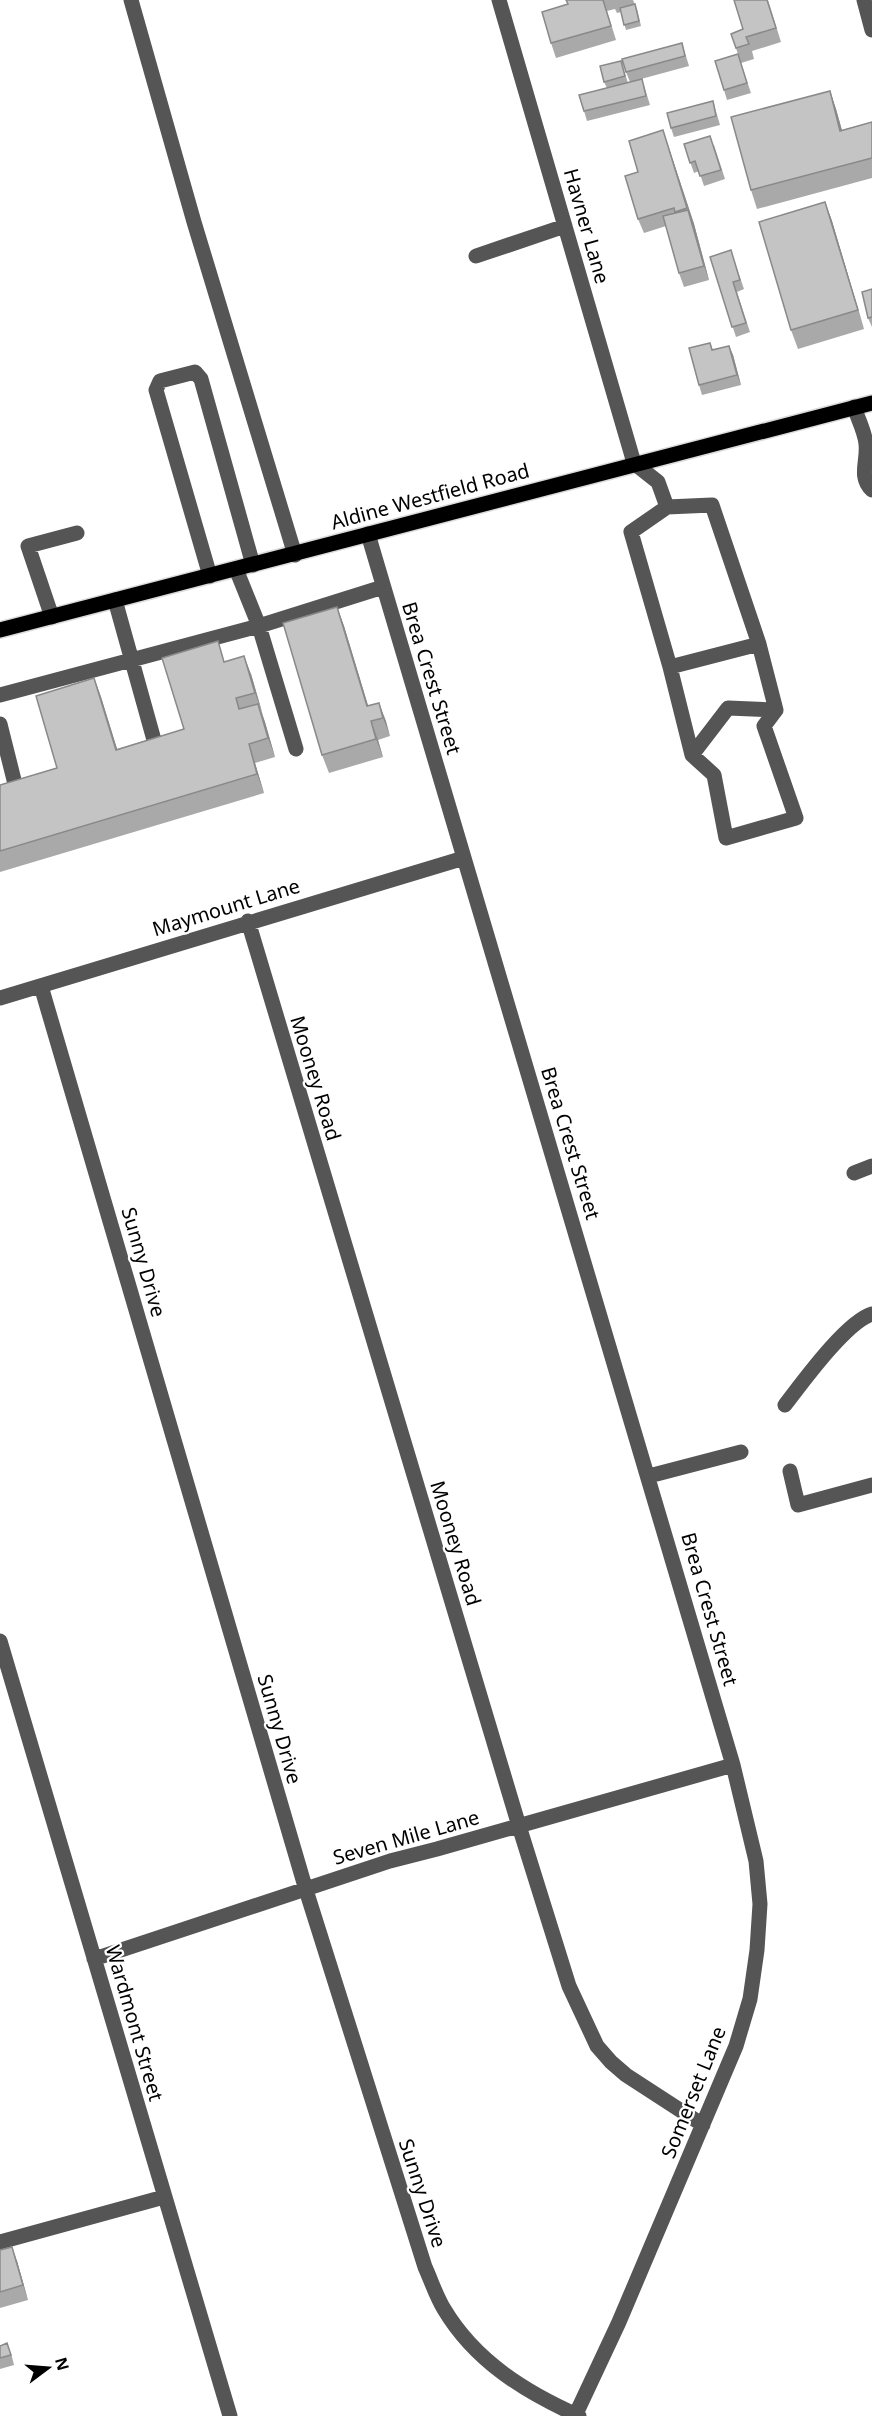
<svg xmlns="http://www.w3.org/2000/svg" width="872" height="2416" font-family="'Noto Sans',sans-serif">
	<rect width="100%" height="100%" fill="#fff"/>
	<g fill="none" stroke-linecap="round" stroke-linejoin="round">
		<g stroke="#dbdbdb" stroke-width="18">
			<path id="major" d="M 0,630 L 872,403"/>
		</g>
		<path stroke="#555" stroke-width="15" d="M 131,0 L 194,222 L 295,555
			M 499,0 L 634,463 L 658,482 L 667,507
			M 864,0 L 872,30
			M 476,256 L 565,226
			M 854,407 C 858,419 865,432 866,444 C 868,461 858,477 872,490
			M 712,505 L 759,644 L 776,710 L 764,726 L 796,818 L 726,838 L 714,775 L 692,755 L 670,667 L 631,532 L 667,507 Z
			M 368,534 L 733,1765 L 756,1861 L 760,1904 L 757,1950 L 750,1999 L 736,2046 L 619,2322 L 575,2416
			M 236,569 L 259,626 L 296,749
			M 210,576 L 156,390 L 160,381 L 195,372 L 201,379 L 253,565
			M 115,600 L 154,740
			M 52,617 L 28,546 L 77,533
			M 670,667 L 759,644
			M 0,695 L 259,626 L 383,587
			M 0,724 L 16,788
			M 692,755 L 728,708 L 776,710
			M 248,921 L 519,1826 L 569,1986 L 597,2046 L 611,2062 L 626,2075 L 703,2125
			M 41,986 L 306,1890 L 425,2267 C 431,2280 436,2296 444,2309 C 475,2361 525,2392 579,2416
			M 0,998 L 464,858
			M 854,1173 L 872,1166
			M 785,1405 C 802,1383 846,1322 872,1314
			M 790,1471 L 798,1505 L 872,1485
			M 649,1476 L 741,1452
			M 0,1641 L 230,2416
			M 94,1959 L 390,1861 L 437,1849 L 733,1765
			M 0,2242 L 164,2197"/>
		<use href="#major" stroke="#000" stroke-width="15"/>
	</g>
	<path fill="#a9a9a9" d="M 566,0 L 633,0 L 637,9 L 641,26 L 626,30 L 621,12 L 617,13 L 615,9 L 607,11 L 616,40 L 556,58 L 551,43 L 568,4 Z
		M 768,0 L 781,42 L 752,51 L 754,59 L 741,63 L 751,93 L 727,100 L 724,90 L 738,54 L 731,34 L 743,29 Z
		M 682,43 L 689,66 L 630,82 L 626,72 Z
		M 621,61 L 628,83 L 642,79 L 650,105 L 587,121 L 584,111 L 607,88 L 604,82 Z
		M 830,91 L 836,109 L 842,130 L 872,122 L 872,178 L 757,209 L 751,190 Z
		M 713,101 L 720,125 L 674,137 L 671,128 Z
		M 663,130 L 694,224 L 709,280 L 684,287 L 679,273 L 666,226 L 644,233 L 638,219 L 638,172 Z
		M 684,144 L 714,145 L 725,179 L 704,186 L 699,171 L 694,173 Z
		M 825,202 L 832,221 L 864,329 L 798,349 L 791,330 Z
		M 710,257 L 734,260 L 744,289 L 737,292 L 750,332 L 736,337 Z
		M 872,289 L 872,327 L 868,318 Z
		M 710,343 L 713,350 L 729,346 L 733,355 L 741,385 L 702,395 L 699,385 Z
		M 337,607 L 344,626 L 368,706 L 379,703 L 390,736 L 378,740 L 383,757 L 329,773 L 322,755 Z
		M 225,661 L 251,674 L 275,757 L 255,763 L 264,793 L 0,872 L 0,785 L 57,768 L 94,678 L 101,697 L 117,749 L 184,729 Z
		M 0,2250 L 17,2261 L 28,2300 L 0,2308 Z
		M 0,2345 L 11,2353 L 14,2365 L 0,2369 Z"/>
	<path fill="#898989" d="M 830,91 L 836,109 L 847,149 L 840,131 Z
		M 663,130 L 694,224 L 709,280 L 704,266 L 691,219 Z
		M 825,202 L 832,221 L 864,329 L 858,310 Z
		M 729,346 L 733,355 L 741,385 L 737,375 Z
		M 337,607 L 344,626 L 374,725 L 367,706 Z
		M 244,656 L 251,674 L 262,712 L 255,693 Z
		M 94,678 L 101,697 L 123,768 L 116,750 Z
		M 379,703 L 386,721 L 390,736 L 383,718 Z
		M 258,704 L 265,722 L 275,757 L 268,738 Z
		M 371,721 L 378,740 L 383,757 L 376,739 Z
		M 249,744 L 255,763 L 264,793 L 257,774 Z
		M 12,2247 L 17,2261 L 28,2300 L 23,2285 Z"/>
	<path fill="#c4c4c4" stroke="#898989" stroke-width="1.5" d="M 566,0 L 603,0 L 611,26 L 551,43 L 542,12 L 568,4 Z
		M 734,0 L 767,0 L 776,28 L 746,37 L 749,44 L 736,48 L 731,34 L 743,29 Z
		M 635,4 L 639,21 L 624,25 L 620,8 Z
		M 682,43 L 685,56 L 626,72 L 622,59 Z
		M 738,54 L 747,83 L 724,90 L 715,61 Z
		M 621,61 L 625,76 L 604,82 L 600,66 Z
		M 642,79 L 646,96 L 584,111 L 579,95 Z
		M 830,91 L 840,131 L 872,122 L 872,158 L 751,190 L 731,117 Z
		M 713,101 L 716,116 L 671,128 L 667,113 Z
		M 663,130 L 687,208 L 675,212 L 674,208 L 638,219 L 625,176 L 638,172 L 629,141 Z
		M 710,136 L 721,170 L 700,176 L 695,161 L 690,163 L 684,144 Z
		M 825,202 L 858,310 L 791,330 L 759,222 Z
		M 688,210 L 704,266 L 679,273 L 663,216 Z
		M 731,250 L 740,280 L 733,282 L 746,323 L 732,327 L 710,257 Z
		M 872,289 L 872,317 L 868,318 L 862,292 Z
		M 710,343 L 712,350 L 729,346 L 737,375 L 699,385 L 689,348 Z
		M 337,607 L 367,706 L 379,703 L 383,718 L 371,721 L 376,739 L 322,755 L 283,623 Z
		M 218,641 L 224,662 L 244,656 L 255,693 L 236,698 L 239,709 L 258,704 L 268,738 L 249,744 L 257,774 L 0,851 L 0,785 L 57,768 L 36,696 L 94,678 L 116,750 L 184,729 L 162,658 Z
		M 12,2247 L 23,2285 L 0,2292 L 0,2250 Z
		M 7,2343 L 11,2355 L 0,2358 L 0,2346 Z"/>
	<g text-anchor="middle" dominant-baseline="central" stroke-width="4.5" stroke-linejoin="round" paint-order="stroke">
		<g font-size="20" fill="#000" stroke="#fff">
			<text transform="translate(587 226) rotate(74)">Havner Lane</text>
			<text transform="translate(430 496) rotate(-15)">Aldine Westfield Road</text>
			<text transform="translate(432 678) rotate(73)">Brea Crest Street</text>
			<text transform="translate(226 907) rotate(-17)">Maymount Lane</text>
			<text transform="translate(316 1078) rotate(73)">Mooney Road</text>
			<text transform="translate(571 1143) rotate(73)">Brea Crest Street</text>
			<text transform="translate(144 1262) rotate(74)">Sunny Drive</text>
			<text transform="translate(456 1543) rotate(73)">Mooney Road</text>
			<text transform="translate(710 1609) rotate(74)">Brea Crest Street</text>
			<text transform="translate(280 1729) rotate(74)">Sunny Drive</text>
			<text transform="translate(406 1837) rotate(-16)">Seven Mile Lane</text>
			<text transform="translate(135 2023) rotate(74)">Wardmont Street</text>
			<text transform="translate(693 2092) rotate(-68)">Somerset Lane</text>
			<text transform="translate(423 2193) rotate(72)">Sunny Drive</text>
		</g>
	</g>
	<g transform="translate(48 2368) rotate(74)" stroke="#ffffff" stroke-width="4.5" paint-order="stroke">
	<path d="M0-4.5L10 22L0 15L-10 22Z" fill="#000000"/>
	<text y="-9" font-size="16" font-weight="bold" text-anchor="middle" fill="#000000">N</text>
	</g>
</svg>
